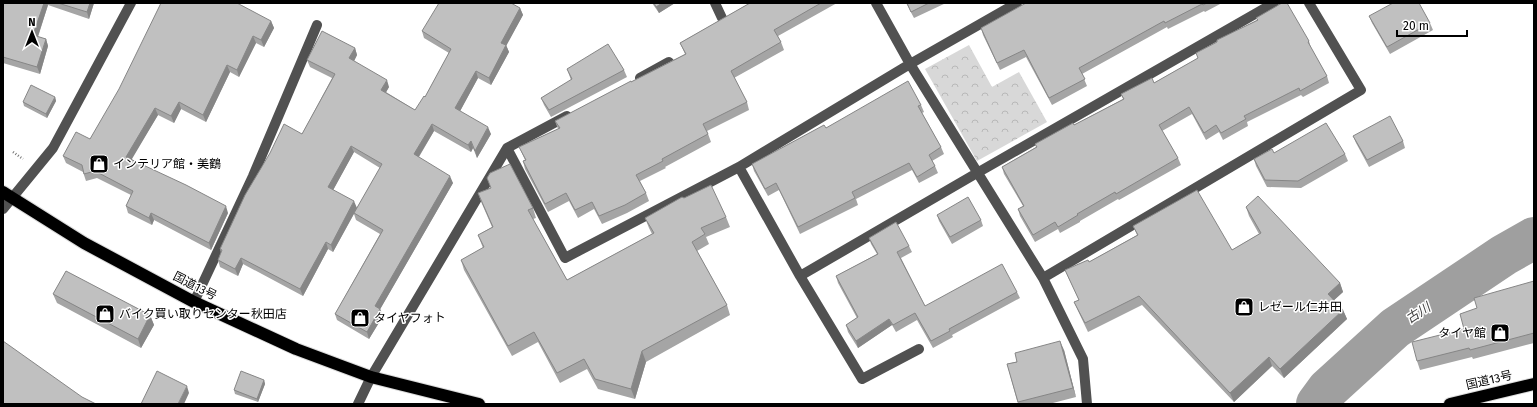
<svg xmlns="http://www.w3.org/2000/svg" width="1537" height="407" font-family="'Fira Sans','Noto Sans JP',sans-serif">
	<defs>
		<pattern id="park-crowns" width="20" height="18" patternUnits="userSpaceOnUse"><rect width="20" height="18" fill="#d8d8d8"/><path d="M2 6a3 3 0 1 1 6 0M12 15a3 3 0 1 1 6 0" fill="none" stroke="#b8b8b8"/></pattern>
	</defs>
	<rect width="100%" height="100%" fill="#fff"/>
	<path fill="url(#park-crowns)" d="M 969,45 L 992,87 L 1019,72 L 1047,122 L 977,161 L 925,69 Z"/>
	<g fill="none" stroke-linecap="round" stroke-linejoin="round">
		<path stroke="#9f9f9f" stroke-width="42" d="M 1317,404 L 1328,389 L 1395,328 L 1504,255 L 1534,238"/>
		<g stroke="#dbdbdb" stroke-width="14">
			<path id="highway" d="M 3,192 L 84,243 L 194,302 L 296,349 L 371,377 L 479,404
				M 1450,404 L 1534,384"/>
		</g>
		<path stroke="#737373" stroke-width="2.5" stroke-dasharray="1 2" stroke-linecap="butt" d="M 13,152 L 23,159"/>
		<path stroke="#515151" stroke-width="10" d="M 715,3 L 722,18
			M 1017,3 L 910,64 L 1043,278 L 1361,90 L 1309,3
			M 640,78 L 669,62
			M 507,148 L 567,116
			M 739,167 L 800,276 L 862,379 L 919,349
			M 3,209 L 53,148 L 131,3
			M 800,276 L 977,173 L 1274,3
			M 1043,278 L 1083,359 L 1087,404
			M 194,302 L 253,176 L 317,25
			M 358,404 L 371,377 L 507,148 L 565,258 L 739,167 L 910,64 L 876,3"/>
		<use href="#highway" stroke="#000" stroke-width="12"/>
	</g>
	<path fill="#a5a5a5" fill-rule="evenodd" d="M 3,3 L 94,3 L 89,19 L 48,5 L 38,37 L 46,39 L 48,46 L 40,74 L 3,63 Z
		M 652,3 L 675,3 L 659,13 Z
		M 750,3 L 837,3 L 778,36 L 781,42 L 784,50 L 734,78 L 747,102 L 749,110 L 707,131 L 711,142 L 665,167 L 666,168 L 640,181 L 646,193 L 649,201 L 627,213 L 602,224 L 594,209 L 578,218 L 569,201 L 548,212 L 525,169 L 523,161 L 525,160 L 519,147 L 558,129 L 555,121 L 685,54 L 680,43 Z
		M 906,3 L 946,3 L 914,18 Z
		M 1026,3 L 1222,3 L 1205,12 L 1204,11 L 1168,29 L 1167,27 L 1082,74 L 1087,86 L 1052,105 L 1026,57 L 1000,70 L 983,35 L 981,28 Z
		M 520,8 L 523,15 L 506,45 L 509,52 L 491,85 L 478,78 L 460,111 L 491,134 L 477,158 L 473,148 L 471,152 L 434,131 L 419,157 L 453,183 L 380,309 L 383,316 L 369,339 L 337,320 L 335,314 L 380,234 L 356,220 L 354,214 L 333,252 L 328,249 L 303,296 L 243,264 L 238,276 L 220,267 L 218,260 L 221,253 L 220,249 L 302,134 L 332,78 L 310,67 L 307,60 L 355,48 L 357,55 L 354,61 L 389,87 L 386,92 L 415,110 L 425,97 L 449,53 L 424,38 L 422,31 ZM 354,152 L 380,168 L 357,208 L 333,190 Z
		M 1369,16 L 1430,23 L 1433,30 L 1390,54 L 1372,23 Z
		M 1256,18 L 1309,41 L 1311,48 L 1327,76 L 1329,83 L 1303,97 L 1301,95 L 1247,122 L 1248,126 L 1223,140 L 1219,132 L 1206,140 L 1192,114 L 1162,131 L 1178,158 L 1181,165 L 1119,200 L 1118,199 L 1080,221 L 1080,222 L 1060,233 L 1058,229 L 1035,242 L 1020,216 L 1018,209 L 1023,206 L 1004,174 L 1002,167 L 1036,147 L 1035,144 L 1074,125 L 1123,99 L 1121,94 L 1154,83 L 1198,58 L 1196,53 L 1257,20 Z
		M 271,21 L 274,28 L 264,47 L 256,43 L 239,77 L 230,72 L 206,122 L 181,109 L 174,123 L 158,115 L 131,159 L 228,213 L 211,250 L 154,220 L 152,225 L 128,213 L 126,206 L 131,195 L 97,178 L 86,181 L 83,172 L 66,163 L 63,156 Z
		M 567,69 L 624,70 L 627,77 L 551,117 L 544,105 L 541,98 L 571,80 Z
		M 55,97 L 56,101 L 47,118 L 24,106 L 23,102 Z
		M 921,105 L 924,112 L 922,113 L 941,147 L 944,154 L 932,161 L 935,166 L 938,173 L 919,183 L 912,170 L 856,199 L 858,205 L 800,234 L 779,190 L 768,196 L 754,171 L 752,164 L 826,128 Z
		M 1353,136 L 1403,141 L 1405,148 L 1369,167 L 1356,143 Z
		M 1274,153 L 1345,154 L 1348,161 L 1301,188 L 1267,187 L 1256,166 L 1254,159 Z
		M 487,178 L 533,208 L 536,218 L 533,219 L 567,280 L 652,234 L 649,228 L 645,218 L 684,198 L 726,217 L 730,227 L 706,237 L 709,244 L 697,251 L 727,305 L 730,315 L 646,362 L 635,399 L 598,389 L 587,369 L 560,383 L 538,342 L 512,356 L 464,270 L 461,260 L 483,248 L 478,235 L 492,227 L 482,204 L 478,193 L 491,188 Z
		M 1246,207 L 1340,283 L 1343,292 L 1334,300 L 1343,310 L 1347,319 L 1284,378 L 1272,366 L 1234,402 L 1142,305 L 1088,332 L 1078,311 L 1074,302 L 1079,300 L 1069,279 L 1065,270 L 1089,262 L 1137,235 L 1133,226 L 1232,250 L 1259,234 L 1249,216 Z
		M 937,215 L 981,220 L 983,226 L 952,244 L 939,221 Z
		M 869,238 L 909,246 L 912,252 L 901,258 L 925,306 L 1017,292 L 1020,298 L 952,335 L 953,337 L 933,348 L 917,320 L 896,332 L 892,325 L 858,348 L 848,332 L 846,325 L 857,318 L 838,283 L 836,276 L 877,254 L 871,244 Z
		M 1534,281 L 1534,343 L 1473,359 L 1472,357 L 1420,370 L 1417,361 L 1464,329 L 1477,308 Z
		M 53,294 L 150,315 L 154,325 L 141,348 L 57,303 Z
		M 1064,350 L 1076,397 L 1049,404 L 1018,404 L 1007,364 Z
		M 264,380 L 265,384 L 258,402 L 235,394 L 234,390 Z"/>
	<path fill="#868686" d="M 44,3 L 47,3 L 48,5 L 36,42 L 33,35 Z
		M 90,3 L 94,3 L 89,19 L 87,12 Z
		M 662,3 L 675,3 L 659,13 L 656,7 Z
		M 520,8 L 523,15 L 504,50 L 501,43 Z
		M 271,21 L 274,28 L 264,47 L 261,40 Z
		M 253,36 L 256,43 L 239,77 L 237,70 Z
		M 46,39 L 48,46 L 40,74 L 37,67 Z
		M 506,45 L 509,52 L 491,85 L 489,78 Z
		M 355,48 L 357,55 L 352,65 L 349,58 Z
		M 227,65 L 230,72 L 206,122 L 203,115 Z
		M 476,71 L 478,78 L 458,115 L 455,108 Z
		M 387,80 L 389,87 L 384,96 L 381,90 Z
		M 55,97 L 56,101 L 47,118 L 46,114 Z
		M 179,102 L 181,109 L 174,123 L 171,116 Z
		M 155,108 L 158,115 L 129,164 L 126,157 Z
		M 432,124 L 434,131 L 416,161 L 414,154 Z
		M 488,127 L 491,134 L 477,158 L 475,151 Z
		M 471,141 L 473,148 L 471,152 L 468,145 Z
		M 351,146 L 354,152 L 331,194 L 328,187 Z
		M 450,176 L 453,183 L 378,313 L 375,306 Z
		M 354,201 L 357,208 L 333,252 L 331,245 Z
		M 226,206 L 228,213 L 211,250 L 209,243 Z
		M 151,213 L 154,220 L 152,225 L 149,218 Z
		M 326,242 L 328,249 L 303,296 L 300,289 Z
		M 241,258 L 243,264 L 238,276 L 235,269 Z
		M 1340,283 L 1343,292 L 1331,303 L 1328,294 Z
		M 380,309 L 383,316 L 369,339 L 367,332 Z
		M 1343,310 L 1347,319 L 1284,378 L 1280,369 Z
		M 150,315 L 154,325 L 141,348 L 138,339 Z
		M 889,319 L 892,325 L 858,348 L 856,341 Z
		M 1060,341 L 1064,350 L 1076,397 L 1073,388 Z
		M 642,351 L 646,362 L 635,399 L 631,389 Z
		M 1269,357 L 1272,366 L 1234,402 L 1230,393 Z
		M 264,380 L 265,384 L 258,402 L 257,399 Z
		M 187,386 L 189,393 L 184,404 L 178,404 Z"/>
	<path fill="#c0c0c0" stroke="#868686" d="M 3,3 L 44,3 L 33,35 L 46,39 L 37,67 L 3,57 Z
		M 58,3 L 90,3 L 87,12 Z
		M 161,3 L 237,3 L 271,21 L 261,40 L 253,36 L 237,70 L 227,65 L 203,115 L 179,102 L 171,116 L 155,108 L 126,157 L 186,185 L 226,206 L 209,243 L 151,213 L 149,218 L 126,206 L 133,191 L 95,171 L 84,174 L 82,165 L 63,156 L 76,132 L 90,139 L 119,89 Z
		M 439,3 L 511,3 L 520,8 L 501,43 L 506,45 L 489,78 L 476,71 L 455,108 L 488,127 L 475,151 L 471,141 L 468,145 L 432,124 L 414,154 L 450,176 L 375,306 L 380,309 L 367,332 L 335,314 L 383,230 L 354,213 L 382,164 L 351,146 L 328,187 L 354,201 L 331,245 L 326,242 L 300,289 L 241,258 L 235,269 L 218,260 L 222,250 L 220,249 L 245,195 L 270,153 L 284,124 L 302,134 L 335,74 L 307,60 L 322,31 L 355,48 L 349,58 L 387,80 L 381,90 L 415,110 L 424,96 L 425,97 L 451,49 L 422,31 Z
		M 654,3 L 662,3 L 656,7 Z
		M 750,3 L 821,3 L 774,30 L 781,42 L 731,71 L 747,102 L 703,124 L 708,134 L 662,159 L 663,161 L 636,175 L 646,193 L 625,205 L 599,216 L 592,202 L 575,210 L 566,193 L 545,204 L 523,161 L 526,160 L 519,147 L 560,128 L 555,121 L 631,81 L 631,82 L 686,54 L 680,43 Z
		M 907,3 L 929,3 L 911,12 Z
		M 1026,3 L 1207,3 L 1203,5 L 1202,4 L 1165,23 L 1164,21 L 1079,68 L 1085,79 L 1049,98 L 1024,50 L 997,63 L 981,28 Z
		M 1282,3 L 1287,3 L 1309,41 L 1308,42 L 1327,76 L 1300,91 L 1299,88 L 1244,116 L 1246,119 L 1221,133 L 1216,125 L 1204,133 L 1189,107 L 1159,125 L 1178,158 L 1116,194 L 1115,192 L 1077,214 L 1078,215 L 1058,227 L 1055,222 L 1033,235 L 1018,209 L 1024,206 L 1002,167 L 1037,147 L 1035,144 L 1073,123 L 1074,125 L 1124,99 L 1121,94 L 1152,78 L 1154,83 L 1198,58 L 1196,53 L 1217,42 L 1217,40 L 1258,20 L 1256,18 Z
		M 1393,3 L 1419,3 L 1430,23 L 1387,47 L 1369,16 Z
		M 608,44 L 624,70 L 549,110 L 541,98 L 572,79 L 567,69 Z
		M 908,81 L 921,105 L 918,106 L 941,147 L 929,155 L 935,166 L 917,177 L 909,163 L 852,192 L 855,198 L 798,227 L 776,183 L 765,189 L 752,164 L 824,125 L 826,128 Z
		M 31,85 L 55,97 L 46,114 L 23,102 Z
		M 1390,116 L 1403,141 L 1367,160 L 1353,136 Z
		M 1326,123 L 1345,154 L 1298,181 L 1265,180 L 1254,159 L 1272,149 L 1274,153 Z
		M 510,164 L 533,208 L 528,210 L 567,280 L 654,233 L 645,218 L 682,197 L 684,198 L 711,185 L 726,217 L 701,228 L 705,234 L 692,242 L 727,305 L 642,351 L 631,389 L 595,379 L 584,359 L 557,373 L 534,332 L 508,346 L 461,260 L 484,247 L 478,235 L 493,227 L 478,193 L 491,188 L 487,178 L 490,173 Z
		M 1197,190 L 1232,250 L 1261,233 L 1246,207 L 1258,196 L 1340,283 L 1328,294 L 1343,310 L 1280,369 L 1269,357 L 1230,393 L 1139,296 L 1085,323 L 1074,302 L 1079,300 L 1065,270 L 1088,260 L 1089,262 L 1138,235 L 1133,226 Z
		M 968,197 L 981,220 L 950,237 L 937,215 Z
		M 896,222 L 909,246 L 897,252 L 925,306 L 1002,264 L 1017,292 L 949,329 L 950,331 L 931,341 L 915,313 L 893,325 L 889,319 L 856,341 L 846,325 L 858,317 L 836,276 L 878,254 L 869,238 Z
		M 66,271 L 150,315 L 138,339 L 53,294 Z
		M 1534,281 L 1534,333 L 1470,350 L 1469,348 L 1417,361 L 1412,342 L 1464,329 L 1460,314 L 1477,308 L 1474,298 Z
		M 3,341 L 82,397 L 96,404 L 3,404 Z
		M 1060,341 L 1073,388 L 1018,402 L 1007,364 L 1017,362 L 1015,353 Z
		M 157,371 L 187,386 L 178,404 L 141,404 Z
		M 241,371 L 264,380 L 257,399 L 234,390 Z"/>
	<defs>
		<g id="shop-square" transform="scale(1)"><rect x="-9" y="-9" width="18" height="18" rx="4" fill="#000" stroke="#fff"/><path d="M-5-2.5h2.3a2.7 3.5 0 0 1 5.4 0H5L5.5 6h-11ZM-1.5-2.5h3a1.5 2.3 0 0 0-3 0Z" fill="#fff"/></g>
	</defs>
	<g fill-rule="evenodd">
		<use href="#shop-square" x="99" y="164"/>
		<use href="#shop-square" x="1244" y="307"/>
		<use href="#shop-square" x="105" y="314"/>
		<use href="#shop-square" x="360" y="318"/>
		<use href="#shop-square" x="1500" y="333"/>
	</g>
	<g text-anchor="middle" dominant-baseline="central" stroke-width="3" stroke-linejoin="round" paint-order="stroke">
		<g font-size="12" fill="#000" stroke="#fff" text-anchor="start">
			<text x="113" y="164">インテリア館・美鶴</text>
			<text x="1258" y="307">レゼール仁井田</text>
			<text x="119" y="314">バイク買い取りセンター秋田店</text>
			<text x="374" y="318">タイヤフォト</text>
			<text x="1486" y="333" text-anchor="end">タイヤ館</text>
		</g>
		<g font-size="12" fill="#000" stroke="#fff">
			<text transform="translate(195 286) rotate(27)">国道13号</text>
			<text transform="translate(1489 380) rotate(-13)">国道13号</text>
		</g>
		<g font-size="13" font-style="italic" fill="#404040" stroke="#fff">
			<text transform="translate(1418 313) rotate(-33)">古川</text>
		</g>
	</g>
	<rect width="1537" height="407" fill="none" stroke="#000000" stroke-width="8"/>
	<g transform="translate(32 32)" stroke="#ffffff" stroke-width="3" paint-order="stroke">
	<path d="M0-3L7 15L0 10L-7 15Z" fill="#000000"/>
	<text y="-6" font-size="11" font-weight="bold" text-anchor="middle" fill="#000000">N</text>
	</g>
	<path d="M1397 30v6h70v-6" fill="none" stroke="#000000" stroke-width="2"/>
	<text x="1403" y="30" font-size="12" fill="#000000" stroke="#ffffff" stroke-width="3" paint-order="stroke">20 m</text>
</svg>
